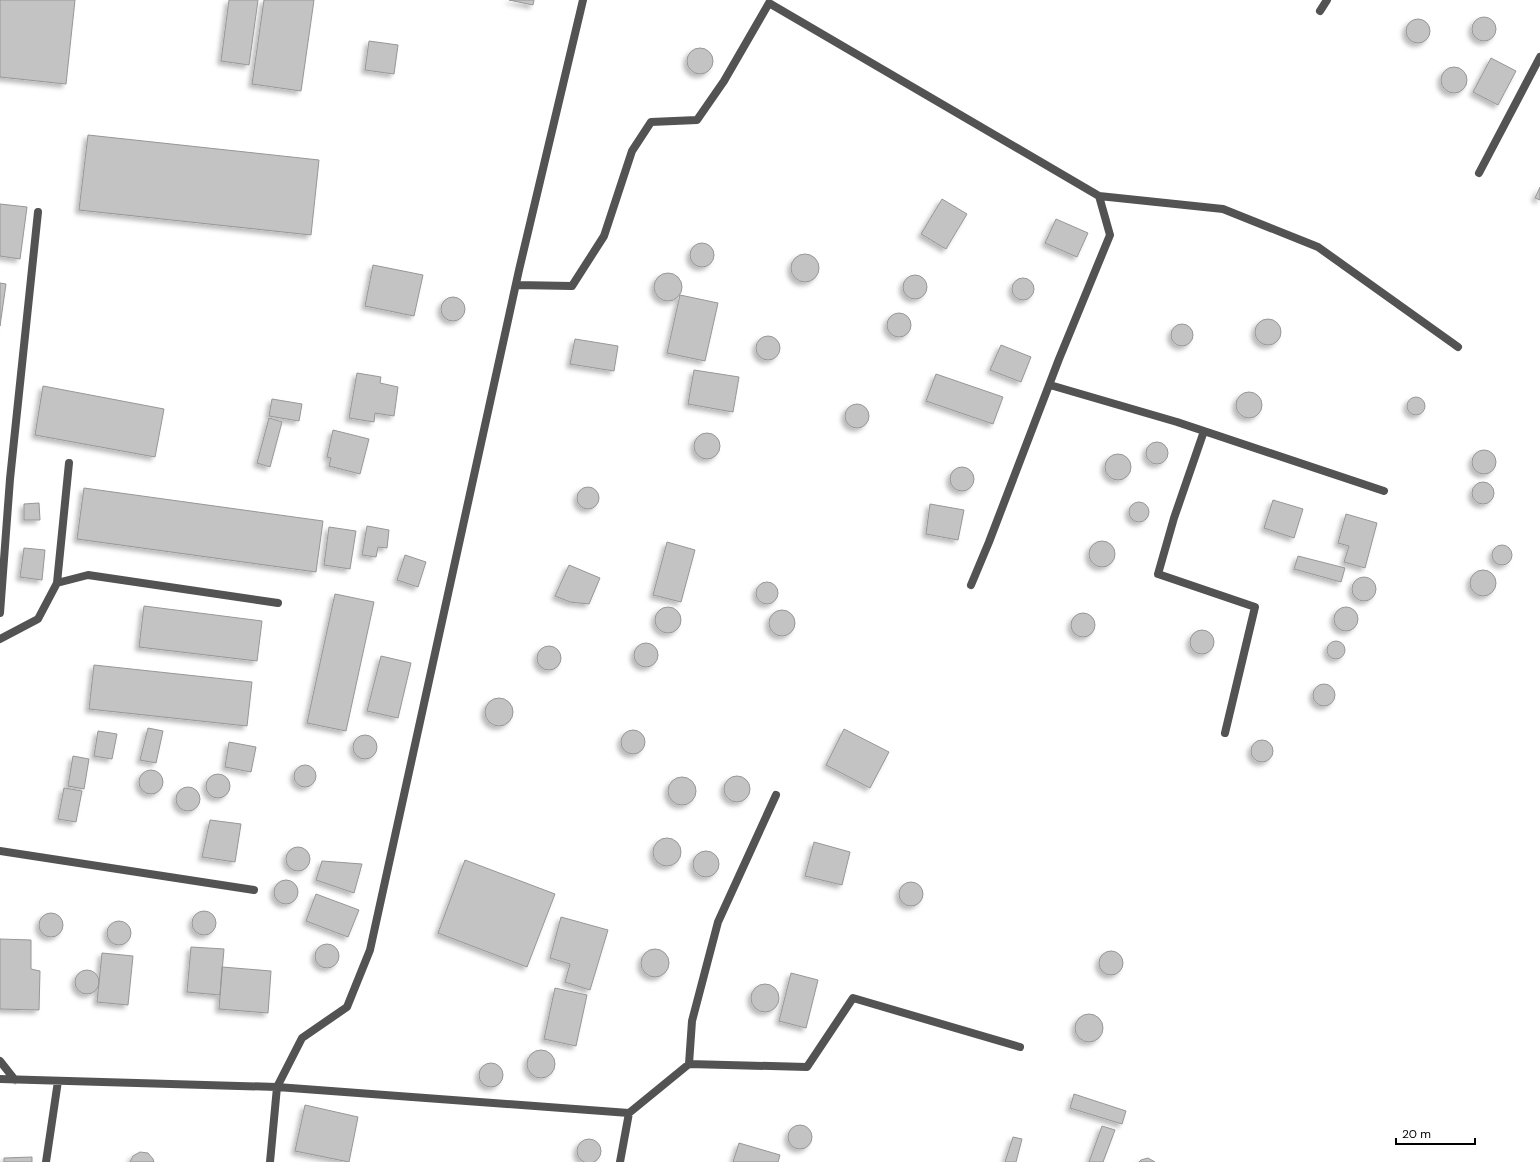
<svg xmlns="http://www.w3.org/2000/svg" width="1540" height="1162" font-family="'DM Sans',sans-serif">
	<defs>
		<filter id="shadow"><feDropShadow dx="-3.5" dy="3.5" stdDeviation="2" flood-color="#0004"/></filter>
	</defs>
	<rect width="100%" height="100%" fill="#fff"/>
	<path fill="#c3c3c3" stroke="#979797" filter="url(#shadow)" d="M 0,0 L 75,0 L 66,84 L 0,77 Z
		M 229,0 L 258,0 L 249,65 L 221,61 Z
		M 264,0 L 314,0 L 301,91 L 252,84 Z
		M 509,0 L 534,0 L 533,5 Z
		M1472 29a12 12 0 1 1 24 0a12 12 0 1 1-24 0Z
		M1406 31a12 12 0 1 1 24 0a12 12 0 1 1-24 0Z
		M 369,41 L 398,45 L 394,74 L 365,70 Z
		M687 61a13 13 0 1 1 26 0a13 13 0 1 1-26 0Z
		M 1491,58 L 1516,71 L 1498,105 L 1473,92 Z
		M1441 80a13 13 0 1 1 26 0a13 13 0 1 1-26 0Z
		M 88,135 L 319,160 L 311,235 L 79,210 Z
		M 1540,187 L 1540,200 L 1535,198 Z
		M 942,199 L 967,214 L 946,249 L 921,234 Z
		M 0,204 L 27,207 L 20,259 L 0,256 Z
		M 1056,219 L 1088,233 L 1077,257 L 1045,243 Z
		M690 255a12 12 0 1 1 24 0a12 12 0 1 1-24 0Z
		M791 268a14 14 0 1 1 28 0a14 14 0 1 1-28 0Z
		M 373,265 L 423,275 L 414,316 L 365,306 Z
		M654 287a14 14 0 1 1 28 0a14 14 0 1 1-28 0Z
		M903 287a12 12 0 1 1 24 0a12 12 0 1 1-24 0Z
		M1012 289a11 11 0 1 1 22 0a11 11 0 1 1-22 0Z
		M 0,283 L 6,284 L 0,326 Z
		M 680,295 L 718,303 L 705,361 L 667,353 Z
		M441 309a12 12 0 1 1 24 0a12 12 0 1 1-24 0Z
		M887 325a12 12 0 1 1 24 0a12 12 0 1 1-24 0Z
		M1255 332a13 13 0 1 1 26 0a13 13 0 1 1-26 0Z
		M1171 335a11 11 0 1 1 22 0a11 11 0 1 1-22 0Z
		M756 348a12 12 0 1 1 24 0a12 12 0 1 1-24 0Z
		M 575,339 L 618,346 L 614,371 L 570,364 Z
		M 1001,345 L 1031,357 L 1021,382 L 990,370 Z
		M 694,370 L 739,377 L 733,412 L 688,404 Z
		M 357,373 L 381,377 L 380,383 L 398,387 L 394,416 L 375,413 L 374,422 L 349,418 Z
		M 936,374 L 1003,397 L 993,424 L 926,401 Z
		M 43,386 L 164,409 L 155,457 L 35,435 Z
		M1236 405a13 13 0 1 1 26 0a13 13 0 1 1-26 0Z
		M1407 406a9 9 0 1 1 18 0a9 9 0 1 1-18 0Z
		M 272,399 L 302,404 L 299,421 L 269,416 Z
		M845 416a12 12 0 1 1 24 0a12 12 0 1 1-24 0Z
		M 269,418 L 282,422 L 270,467 L 257,463 Z
		M 333,430 L 369,439 L 360,474 L 329,466 L 331,458 L 327,457 Z
		M694 446a13 13 0 1 1 26 0a13 13 0 1 1-26 0Z
		M1146 453a11 11 0 1 1 22 0a11 11 0 1 1-22 0Z
		M1472 462a12 12 0 1 1 24 0a12 12 0 1 1-24 0Z
		M1105 467a13 13 0 1 1 26 0a13 13 0 1 1-26 0Z
		M950 479a12 12 0 1 1 24 0a12 12 0 1 1-24 0Z
		M1472 493a11 11 0 1 1 22 0a11 11 0 1 1-22 0Z
		M577 498a11 11 0 1 1 22 0a11 11 0 1 1-22 0Z
		M 84,488 L 323,521 L 316,572 L 77,539 Z
		M 1273,500 L 1303,509 L 1294,538 L 1264,528 Z
		M1129 512a10 10 0 1 1 20 0a10 10 0 1 1-20 0Z
		M 39,503 L 40,520 L 24,520 L 24,504 Z
		M 930,504 L 964,510 L 958,540 L 926,534 Z
		M 1346,514 L 1377,523 L 1365,568 L 1344,562 L 1349,546 L 1338,543 Z
		M 367,526 L 389,530 L 387,548 L 378,547 L 376,557 L 362,555 Z
		M 329,527 L 356,531 L 350,569 L 324,565 Z
		M1089 554a13 13 0 1 1 26 0a13 13 0 1 1-26 0Z
		M 667,542 L 695,550 L 681,602 L 653,595 Z
		M1492 555a10 10 0 1 1 20 0a10 10 0 1 1-20 0Z
		M 24,548 L 45,550 L 42,580 L 20,577 Z
		M 405,555 L 426,562 L 418,587 L 397,580 Z
		M 1298,556 L 1345,568 L 1341,582 L 1294,569 Z
		M 569,565 L 600,578 L 589,604 L 570,602 L 555,596 Z
		M1470 583a13 13 0 1 1 26 0a13 13 0 1 1-26 0Z
		M1352 589a12 12 0 1 1 24 0a12 12 0 1 1-24 0Z
		M756 593a11 11 0 1 1 22 0a11 11 0 1 1-22 0Z
		M 335,594 L 374,602 L 346,731 L 307,723 Z
		M 144,606 L 262,621 L 257,661 L 139,647 Z
		M1334 619a12 12 0 1 1 24 0a12 12 0 1 1-24 0Z
		M655 620a13 13 0 1 1 26 0a13 13 0 1 1-26 0Z
		M769 623a13 13 0 1 1 26 0a13 13 0 1 1-26 0Z
		M1071 625a12 12 0 1 1 24 0a12 12 0 1 1-24 0Z
		M1190 642a12 12 0 1 1 24 0a12 12 0 1 1-24 0Z
		M1327 650a9 9 0 1 1 18 0a9 9 0 1 1-18 0Z
		M634 655a12 12 0 1 1 24 0a12 12 0 1 1-24 0Z
		M537 658a12 12 0 1 1 24 0a12 12 0 1 1-24 0Z
		M 381,656 L 411,663 L 398,718 L 367,711 Z
		M 94,665 L 252,682 L 247,726 L 89,709 Z
		M1313 695a11 11 0 1 1 22 0a11 11 0 1 1-22 0Z
		M485 712a14 14 0 1 1 28 0a14 14 0 1 1-28 0Z
		M 148,728 L 163,731 L 156,763 L 140,760 Z
		M 844,729 L 889,752 L 870,788 L 826,765 Z
		M621 742a12 12 0 1 1 24 0a12 12 0 1 1-24 0Z
		M 98,731 L 117,734 L 112,759 L 94,756 Z
		M353 747a12 12 0 1 1 24 0a12 12 0 1 1-24 0Z
		M1251 751a11 11 0 1 1 22 0a11 11 0 1 1-22 0Z
		M 229,742 L 256,747 L 251,772 L 225,767 Z
		M 73,756 L 89,759 L 84,789 L 68,786 Z
		M294 776a11 11 0 1 1 22 0a11 11 0 1 1-22 0Z
		M139 782a12 12 0 1 1 24 0a12 12 0 1 1-24 0Z
		M206 786a12 12 0 1 1 24 0a12 12 0 1 1-24 0Z
		M724 789a13 13 0 1 1 26 0a13 13 0 1 1-26 0Z
		M668 791a14 14 0 1 1 28 0a14 14 0 1 1-28 0Z
		M176 799a12 12 0 1 1 24 0a12 12 0 1 1-24 0Z
		M 64,788 L 82,791 L 76,822 L 58,819 Z
		M 210,820 L 241,824 L 235,862 L 202,857 Z
		M653 852a14 14 0 1 1 28 0a14 14 0 1 1-28 0Z
		M 814,842 L 850,852 L 842,885 L 805,876 Z
		M286 859a12 12 0 1 1 24 0a12 12 0 1 1-24 0Z
		M693 864a13 13 0 1 1 26 0a13 13 0 1 1-26 0Z
		M 465,860 L 555,894 L 527,967 L 438,933 Z
		M 322,861 L 362,864 L 354,893 L 316,880 Z
		M274 892a12 12 0 1 1 24 0a12 12 0 1 1-24 0Z
		M899 894a12 12 0 1 1 24 0a12 12 0 1 1-24 0Z
		M 316,894 L 359,910 L 348,937 L 306,921 Z
		M192 923a12 12 0 1 1 24 0a12 12 0 1 1-24 0Z
		M39 925a12 12 0 1 1 24 0a12 12 0 1 1-24 0Z
		M 561,917 L 608,930 L 590,990 L 565,982 L 570,964 L 550,958 Z
		M107 933a12 12 0 1 1 24 0a12 12 0 1 1-24 0Z
		M 0,939 L 31,940 L 31,969 L 40,971 L 39,1010 L 0,1009 Z
		M315 956a12 12 0 1 1 24 0a12 12 0 1 1-24 0Z
		M 191,947 L 224,949 L 220,995 L 187,992 Z
		M641 963a14 14 0 1 1 28 0a14 14 0 1 1-28 0Z
		M1099 963a12 12 0 1 1 24 0a12 12 0 1 1-24 0Z
		M 102,953 L 133,956 L 128,1005 L 97,1002 Z
		M 222,967 L 271,971 L 268,1013 L 219,1009 Z
		M75 982a12 12 0 1 1 24 0a12 12 0 1 1-24 0Z
		M 791,973 L 818,980 L 806,1028 L 779,1021 Z
		M751 998a14 14 0 1 1 28 0a14 14 0 1 1-28 0Z
		M 555,988 L 587,995 L 576,1046 L 544,1039 Z
		M1075 1028a14 14 0 1 1 28 0a14 14 0 1 1-28 0Z
		M527 1064a14 14 0 1 1 28 0a14 14 0 1 1-28 0Z
		M479 1075a12 12 0 1 1 24 0a12 12 0 1 1-24 0Z
		M 1074,1094 L 1126,1111 L 1122,1124 L 1070,1108 Z
		M 305,1105 L 358,1117 L 349,1162 L 295,1151 Z
		M788 1137a12 12 0 1 1 24 0a12 12 0 1 1-24 0Z
		M 1102,1126 L 1115,1130 L 1103,1162 L 1089,1162 Z
		M 1013,1137 L 1022,1139 L 1016,1162 L 1005,1162 Z
		M577 1151a12 12 0 1 1 24 0a12 12 0 1 1-24 0Z
		M 739,1143 L 780,1155 L 778,1162 L 733,1162 Z
		M 140,1152 L 148,1153 L 153,1159 L 154,1162 L 130,1162 L 133,1156 Z
		M 32,1157 L 32,1162 L 4,1162 L 4,1158 Z
		M 1148,1158 L 1155,1162 L 1139,1162 L 1141,1160 Z"/>
	<g fill="none" stroke-linecap="round" stroke-linejoin="round">
		<path stroke="#535353" stroke-width="8" d="M 57,583 L 69,463
			M 0,639 L 38,619 L 57,583 L 88,575 L 278,603"/>
		<path stroke="#535353" stroke-width="8" d="M 1320,11 L 1327,0
			M 1479,173 L 1540,57
			M 1099,196 L 1223,209 L 1318,247 L 1458,347
			M 516,285 L 572,286 L 604,236 L 632,151 L 651,122 L 697,120 L 724,81 L 769,3 L 1099,196 L 1110,235 L 1059,359 L 989,542 L 971,585
			M 1050,385 L 1177,422 L 1384,491
			M 1204,431 L 1174,518 L 1158,574 L 1255,607 L 1225,733
			M 0,613 L 10,479 L 38,212
			M 0,851 L 254,890
			M 0,1061 L 15,1080
			M 689,1064 L 692,1021 L 718,922 L 776,795
			M 0,1079 L 277,1087 L 629,1113 L 689,1064 L 807,1067 L 853,998 L 1020,1047
			M 46,1162 L 58,1081
			M 270,1162 L 277,1087 L 302,1038 L 347,1007 L 370,950 L 519,270 L 583,0
			M 620,1162 L 629,1113"/>
	</g>
	<path d="M1396 1138v6h79v-6" fill="none" stroke="#000000" stroke-width="2"/>
	<text x="1402" y="1138" font-size="12" fill="#000000" stroke="#ffffff" stroke-width="3" paint-order="stroke">20 m</text>
</svg>
